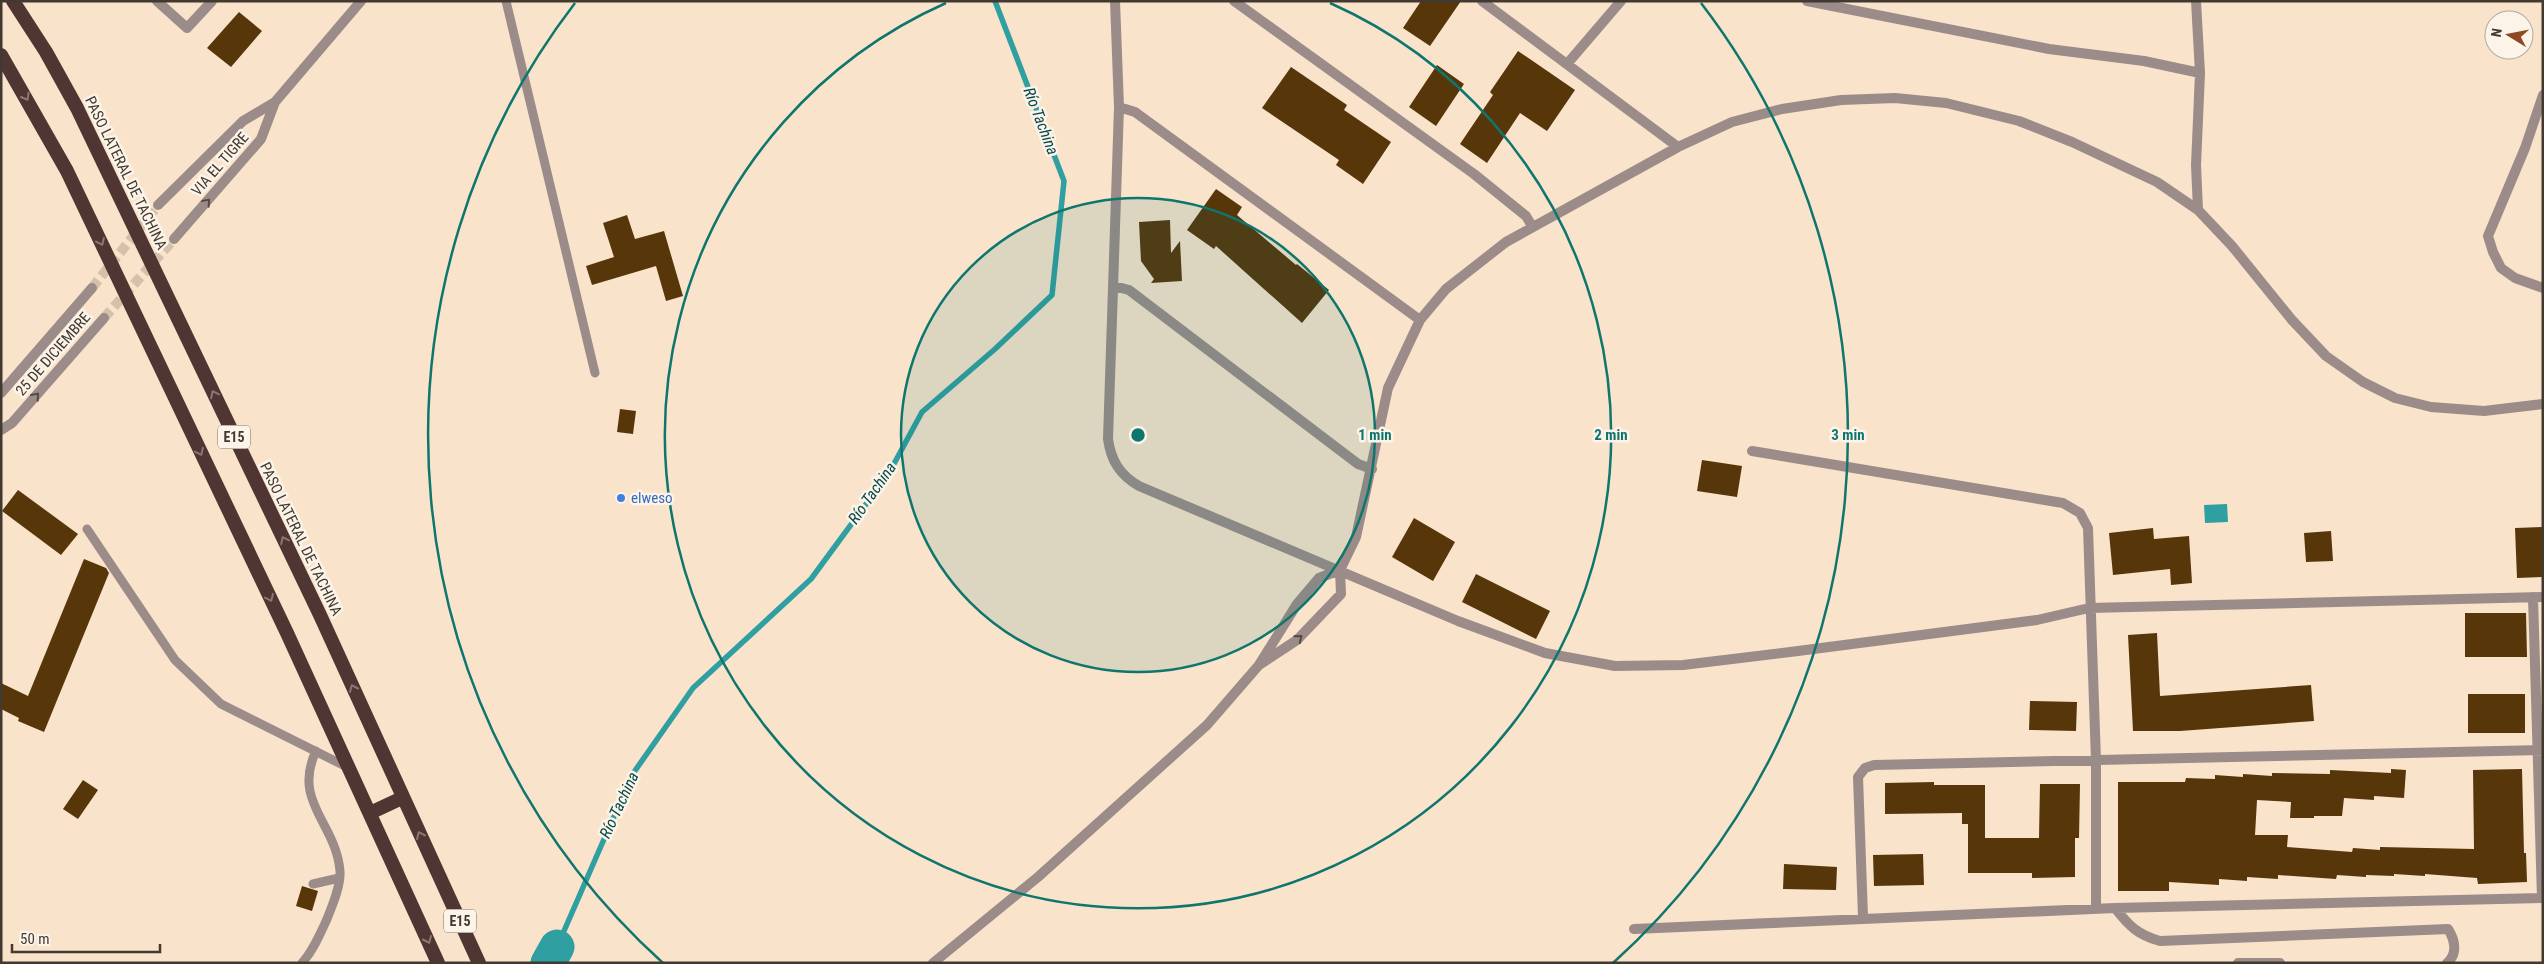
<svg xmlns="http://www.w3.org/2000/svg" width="2544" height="964" font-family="'Roboto Condensed',sans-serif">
	<rect width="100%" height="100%" fill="#f9e3cb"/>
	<path fill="#2f9fa1" d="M 2227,504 L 2228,522 L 2205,523 L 2204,505 Z"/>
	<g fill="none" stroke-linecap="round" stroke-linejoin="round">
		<path stroke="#2f9fa1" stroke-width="5.5" d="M 557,947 L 632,775 L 693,688 L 811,579 L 889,473 L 922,412 L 995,349 L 1052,295 L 1064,181 L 995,1"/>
		<path stroke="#2f9fa1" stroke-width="35" d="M 548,963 L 557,947"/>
	</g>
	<path fill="#57360a" d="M 1421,1 L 1461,1 L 1430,46 L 1403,28 Z
		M 239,12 L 262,31 L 231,67 L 207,48 Z
		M 1518,51 L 1575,90 L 1547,131 L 1520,113 L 1487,163 L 1460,144 L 1493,95 L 1490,92 Z
		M 1437,65 L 1464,84 L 1436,126 L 1409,107 Z
		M 1291,67 L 1347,105 L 1344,110 L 1391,142 L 1363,184 L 1336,165 L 1339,160 L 1262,108 Z
		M 1216,189 L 1242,207 L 1237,215 L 1296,265 L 1297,264 L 1329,290 L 1302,323 L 1216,246 L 1214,249 L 1187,230 Z
		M 627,215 L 635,239 L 664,231 L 683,296 L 666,301 L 656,266 L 592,285 L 586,266 L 614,257 L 603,223 Z
		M 1170,220 L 1171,253 L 1180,241 L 1182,281 L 1151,283 L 1154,279 L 1141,261 L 1139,222 Z
		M 620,409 L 636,411 L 633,434 L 617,432 Z
		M 1702,460 L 1742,466 L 1737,497 L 1697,491 Z
		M 18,490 L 78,534 L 61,555 L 2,511 Z
		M 1414,518 L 1455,542 L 1433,581 L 1392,557 Z
		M 2543,527 L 2543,577 L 2517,578 L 2515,528 Z
		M 2153,528 L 2154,539 L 2189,536 L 2192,583 L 2171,585 L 2170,569 L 2113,575 L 2109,533 Z
		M 2331,531 L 2333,561 L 2306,562 L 2304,533 Z
		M 84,559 L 106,568 L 109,573 L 44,732 L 18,721 L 19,718 L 1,709 L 1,683 L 28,696 Z
		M 1476,574 L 1550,611 L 1536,639 L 1462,602 Z
		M 2465,613 L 2526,613 L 2527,657 L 2465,657 Z
		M 2157,633 L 2160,696 L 2311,685 L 2314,721 L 2180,731 L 2133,731 L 2128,635 Z
		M 2468,694 L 2525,694 L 2525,733 L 2468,733 Z
		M 2030,701 L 2077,702 L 2076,731 L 2029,730 Z
		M 2391,769 L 2406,770 L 2404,798 L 2374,796 L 2374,800 L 2344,798 L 2342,816 L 2314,816 L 2314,818 L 2290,818 L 2291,802 L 2257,800 L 2255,835 L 2288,835 L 2287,847 L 2352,852 L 2353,848 L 2380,850 L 2380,847 L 2474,849 L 2473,770 L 2522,769 L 2524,853 L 2526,853 L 2527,882 L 2478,884 L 2477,878 L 2425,874 L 2425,876 L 2394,874 L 2394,876 L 2366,875 L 2366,877 L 2337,875 L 2336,879 L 2278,875 L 2278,879 L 2247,877 L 2247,881 L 2219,879 L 2219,885 L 2169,882 L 2169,891 L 2118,891 L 2118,782 L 2185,782 L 2186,778 L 2215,779 L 2215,775 L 2243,777 L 2243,774 L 2272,776 L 2272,773 L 2330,774 L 2330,770 L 2391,773 Z
		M 83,780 L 98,790 L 78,819 L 63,809 Z
		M 1934,782 L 1934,785 L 1985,785 L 1985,838 L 2039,838 L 2040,784 L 2080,784 L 2079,838 L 2075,838 L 2075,877 L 2032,878 L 2032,873 L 1968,873 L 1968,824 L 1962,824 L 1962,813 L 1885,814 L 1885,783 Z
		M 1923,854 L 1924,885 L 1874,886 L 1873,855 Z
		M 1784,864 L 1837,867 L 1836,890 L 1783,889 Z
		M 302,886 L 318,891 L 312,911 L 296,906 Z"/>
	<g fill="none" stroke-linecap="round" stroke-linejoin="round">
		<path stroke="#d4c1ac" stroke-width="10" stroke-dasharray="10 5" stroke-linecap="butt" d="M 92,288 L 158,205
			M 104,318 L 174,239"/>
		<path stroke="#9b8c89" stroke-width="9" d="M 506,1 L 595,373
			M 87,529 L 175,660 L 221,704 L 349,768
			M 313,884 L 339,878
			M 302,963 C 313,951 320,934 327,919 C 332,906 341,886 340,871 C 336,823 292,802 316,751"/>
		<path stroke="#9b8c89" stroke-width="10" d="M 157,1 L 187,28 L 212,1
			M 1115,1 L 1119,107 L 1108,439 C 1111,461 1120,475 1139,486 L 1458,621 L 1545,653 L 1615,666 L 1683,665 L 1798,651 L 2037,620 L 2089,608 L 2543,597
			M 1234,1 L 1474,174 L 1526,216 L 1532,226
			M 1482,1 L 1678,147
			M 1807,1 L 2049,49 L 2144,61 L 2200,73 L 2196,165 L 2198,210
			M 2196,1 L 2200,73
			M 1567,64 L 1621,1
			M 2543,95 L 2525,148 L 2488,236 L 2493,252 L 2501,268 L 2515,278 L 2543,288
			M 1119,107 L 1135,112 L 1420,320
			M 1114,286 L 1129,290 L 1358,464 L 1372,469
			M 1752,451 L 2063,503 L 2080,513 L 2088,528 L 2096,761 L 2096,909
			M 2533,597 L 2542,898
			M 1259,665 L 1297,640 L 1341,594 L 1340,570 L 1356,537 L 1388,388 L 1420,320 L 1446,289 L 1506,242 L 1678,147 L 1732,122 L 1782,109 L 1841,100 L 1895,98 L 1946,103 L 2019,121 L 2072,142 L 2157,182 L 2198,210 L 2232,246 L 2292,320 L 2326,356 L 2363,382 L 2395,398 L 2431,407 L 2484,411 L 2543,404
			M 2115,908 C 2129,926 2138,935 2160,941 L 2448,929 C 2455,940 2458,954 2447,963
			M 1863,917 L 1858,777 L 1865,768 L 1874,765 L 2543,750
			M 1634,929 L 2115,908 L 2543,898
			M 933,963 L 1038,877 L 1207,725 L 1259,665 L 1297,604 L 1319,578 L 1340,570
			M 2238,963 L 2280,963"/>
		<path stroke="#9b8c89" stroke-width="10" d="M 158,205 L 243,121 L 275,102 L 361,1
			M 174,239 L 261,139 L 275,102
			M 1,393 L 92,288
			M 1,430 L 12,423 L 104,318"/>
		<path stroke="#503632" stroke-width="14" d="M 13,1 L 46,52 L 77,108 L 320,615 L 479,963
			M 1,55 L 67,171 L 287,633 L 438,963
			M 370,813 L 402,798"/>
	</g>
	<defs><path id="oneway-chevron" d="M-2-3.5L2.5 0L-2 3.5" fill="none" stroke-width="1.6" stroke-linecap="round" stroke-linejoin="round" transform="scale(1.25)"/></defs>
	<g stroke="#8c7872">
		<use href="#oneway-chevron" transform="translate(26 97) rotate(60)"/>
		<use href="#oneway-chevron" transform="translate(101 242) rotate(65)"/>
		<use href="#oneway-chevron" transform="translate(214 394) rotate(-116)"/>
		<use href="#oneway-chevron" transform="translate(200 452) rotate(65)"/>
		<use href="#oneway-chevron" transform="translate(284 540) rotate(-116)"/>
		<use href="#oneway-chevron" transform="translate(270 598) rotate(65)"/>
		<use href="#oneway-chevron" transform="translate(353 688) rotate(-114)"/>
		<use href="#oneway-chevron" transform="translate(420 835) rotate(-115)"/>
		<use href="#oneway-chevron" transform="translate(428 940) rotate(66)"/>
	</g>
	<g stroke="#544a42">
		<use href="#oneway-chevron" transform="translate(207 202) rotate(-49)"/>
		<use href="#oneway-chevron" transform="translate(36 396) rotate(-49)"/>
		<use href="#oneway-chevron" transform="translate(1299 638) rotate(-39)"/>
	</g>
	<circle cx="1138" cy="435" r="237" fill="#0f766e" fill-opacity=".12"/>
	<g fill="none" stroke="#0f766e" stroke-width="2.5">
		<circle cx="1138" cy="435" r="237"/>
		<path d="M1330 3A473 473 0 1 1 946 3"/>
		<path d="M663 963A710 710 0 0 1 575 3M1701 3A710 710 0 0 1 1613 963"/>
	</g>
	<circle fill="#3f7fe0" stroke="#fcf3e9" stroke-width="2" cx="621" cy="498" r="5"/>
	<g text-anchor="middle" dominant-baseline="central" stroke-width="5" stroke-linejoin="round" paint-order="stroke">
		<g fill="#fcf3e9" stroke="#7a7168" stroke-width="1">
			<rect x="218" y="425.5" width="32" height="23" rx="4"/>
			<rect x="444" y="909.5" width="32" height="23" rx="4"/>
		</g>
		<g font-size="14" font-weight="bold" fill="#423930">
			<text x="234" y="437">E15</text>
			<text x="460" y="921">E15</text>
		</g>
		<g font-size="15" fill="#423930" stroke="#fcf3e9">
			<text transform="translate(220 164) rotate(-49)">VIA EL TIGRE</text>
			<text transform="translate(126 173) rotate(64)">PASO LATERAL DE TACHINA</text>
			<text transform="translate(53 354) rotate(-49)">25 DE DICIEMBRE</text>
			<text transform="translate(301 539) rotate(64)">PASO LATERAL DE TACHINA</text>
		</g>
		<g font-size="15" fill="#366cbe" stroke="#fcf3e9" text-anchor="start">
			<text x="631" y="498">elweso</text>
		</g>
		<g font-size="16" font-style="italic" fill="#05494a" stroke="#fcf3e9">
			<text transform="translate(1041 121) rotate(69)">Río Tachina</text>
			<text transform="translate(872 493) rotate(-55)">Río Tachina</text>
			<text transform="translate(619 805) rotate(-65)">Río Tachina</text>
		</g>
	</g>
	<circle cx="1138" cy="435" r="8" fill="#0f766e" stroke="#fcf3e9" stroke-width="2.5"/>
	<g font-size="15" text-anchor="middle" font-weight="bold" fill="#0f766e" stroke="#fcf3e9" stroke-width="5" stroke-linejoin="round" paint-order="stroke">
		<text x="1375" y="440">1 min</text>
		<text x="1611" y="440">2 min</text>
		<text x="1848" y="440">3 min</text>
	</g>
	<rect width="2544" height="964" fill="none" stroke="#423930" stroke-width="5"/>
	<g transform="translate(2509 35) rotate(280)"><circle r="24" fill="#fcf3e9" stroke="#b2a99f"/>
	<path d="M0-4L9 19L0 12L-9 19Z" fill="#8f4824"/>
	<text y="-8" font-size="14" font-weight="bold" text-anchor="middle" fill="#423930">N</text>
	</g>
	<path d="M12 944v8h148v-8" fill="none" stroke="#423930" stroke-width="2.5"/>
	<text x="20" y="944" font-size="15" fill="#423930" stroke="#fcf3e9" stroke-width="4" paint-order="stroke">50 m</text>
</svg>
